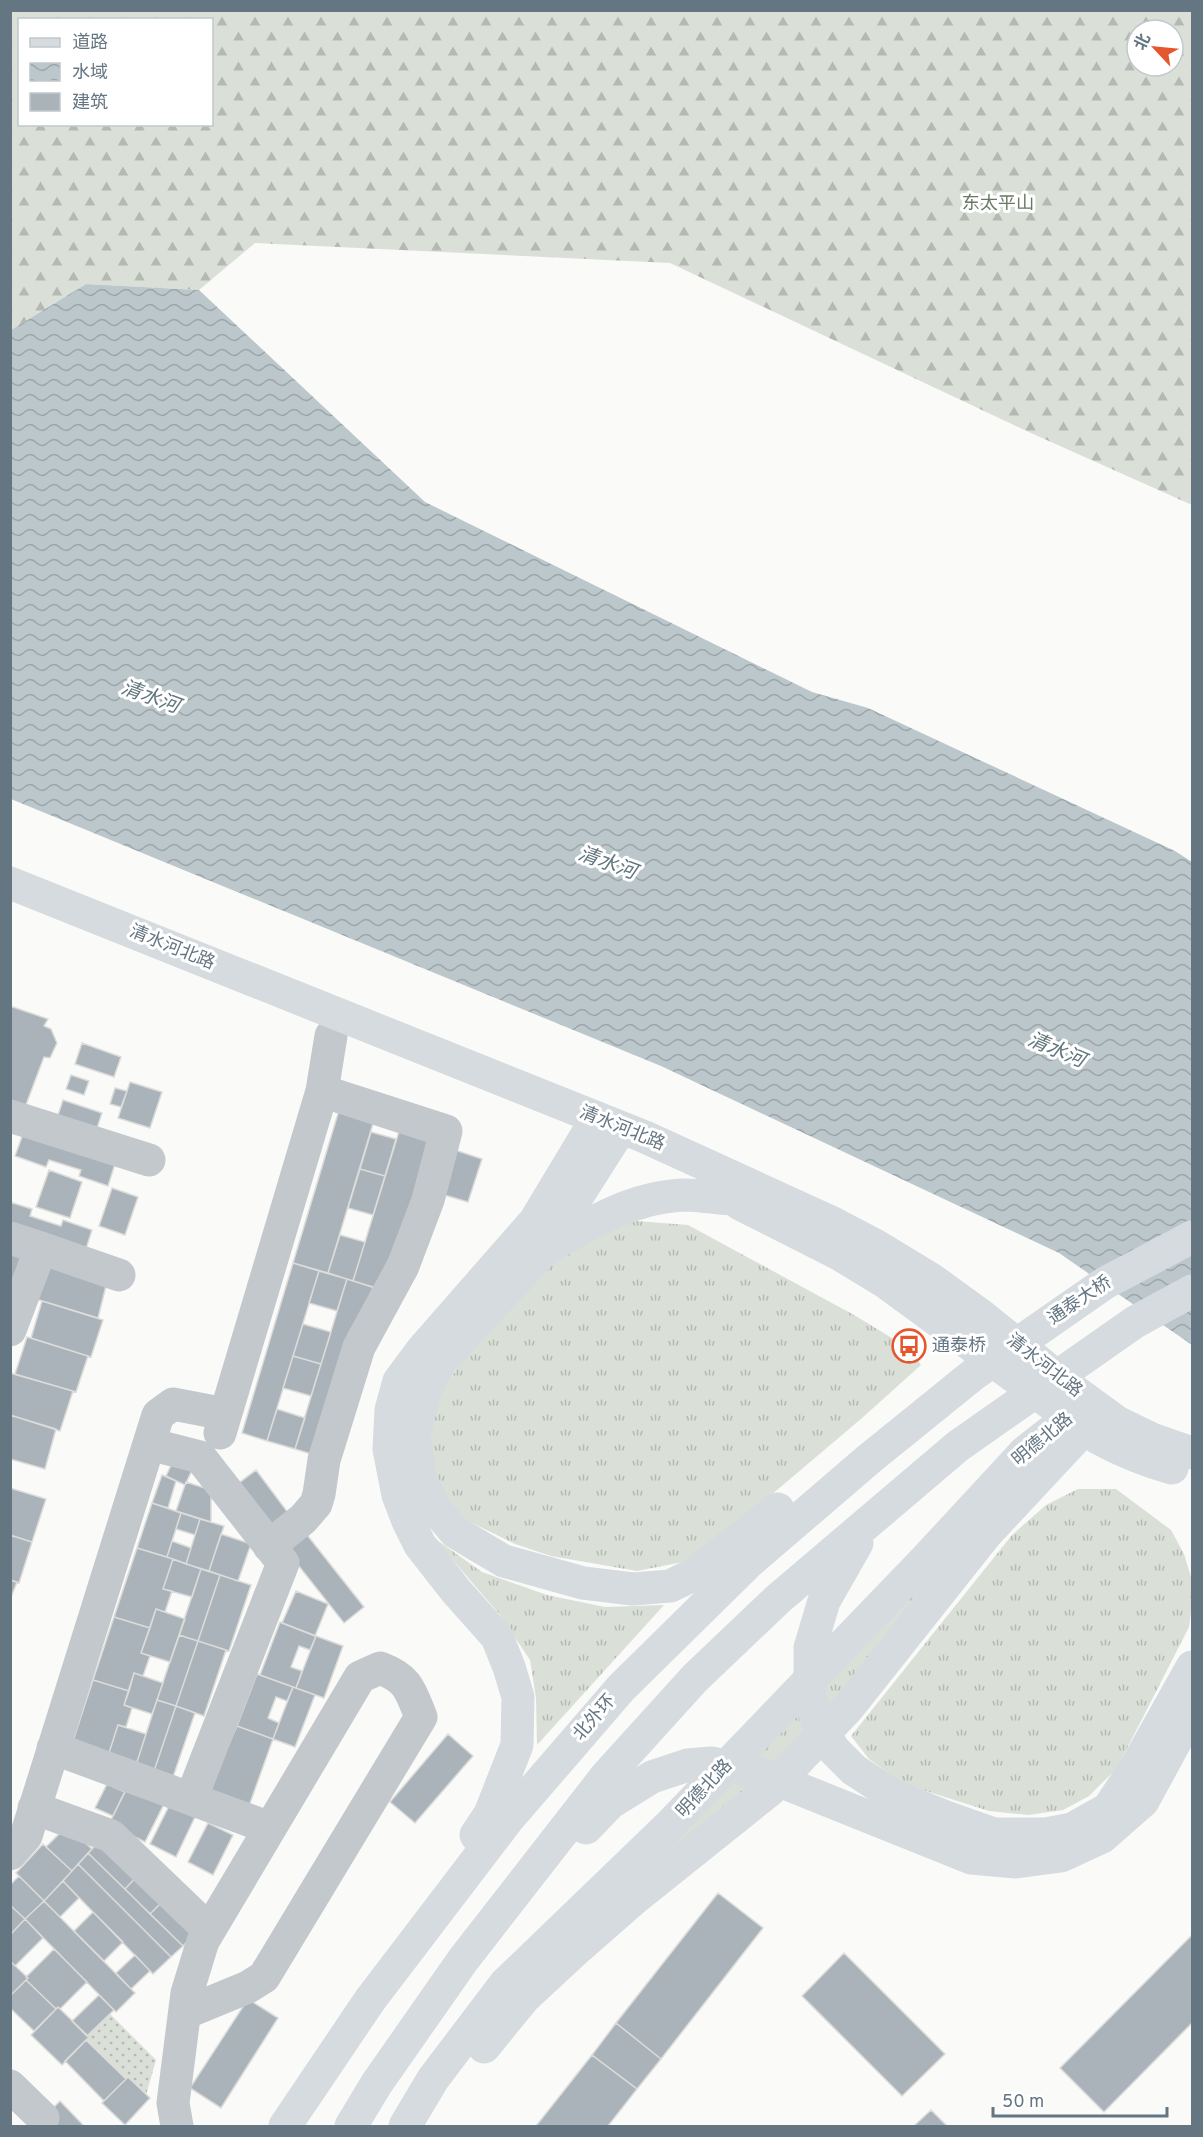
<svg xmlns="http://www.w3.org/2000/svg" width="1203" height="2137" font-family="Overpass,'Noto Sans SC',sans-serif">
	<defs>
		<pattern id="grass-tufts" width="24" height="20" patternUnits="userSpaceOnUse" patternTransform="scale(1.5)"><rect width="24" height="20" fill="#dadfd7"/><path d="M3 7l-1-3M5 7V3M7 7l1-3M15 17l-1-3M17 17v-4M19 17l1-3" fill="none" stroke="#b4b9b4"/></pattern>
		<pattern id="forest-firs" width="22" height="20" patternUnits="userSpaceOnUse" patternTransform="scale(1.5)"><rect width="22" height="20" fill="#dadfd7"/><path d="M5 1l3.5 6h-7zM16 11l3.5 6h-7z" fill="#b4b9b4"/></pattern>
		<pattern id="park-dots" width="8" height="8" patternUnits="userSpaceOnUse" patternTransform="scale(1.5)"><rect width="8" height="8" fill="#dadfd7"/><path d="M2 2h.1M6 6h.1" fill="none" stroke="#b4b9b4" stroke-width="1.8" stroke-linecap="round"/></pattern>
		<pattern id="water-waves" width="16" height="10" patternUnits="userSpaceOnUse" patternTransform="scale(1.5)"><rect width="16" height="10" fill="#bbc7cb"/><path d="M0 5q4-4 8 0t8 0" fill="none" stroke="#9ca6aa"/></pattern>
	</defs>
	<rect width="100%" height="100%" fill="#fafaf8"/>
	<path fill="url(#grass-tufts)" d="M 636,1221 L 688,1225 L 854,1315 L 910,1349 L 921,1365 L 862,1418 L 724,1535 L 683,1562 L 637,1571 L 551,1556 L 515,1544 L 466,1520 L 443,1492 L 429,1458 L 430,1425 L 442,1393 L 467,1351 L 554,1257 L 590,1233 Z
		M 1078,1489 L 1116,1489 L 1171,1530 L 1184,1554 L 1192,1580 L 1192,1603 L 1189,1627 L 1117,1768 L 1089,1796 L 1063,1810 L 1028,1815 L 989,1811 L 904,1784 L 869,1759 L 851,1736 L 1012,1535 L 1046,1505 Z
		M 434,1538 L 482,1572 L 547,1595 L 605,1607 L 664,1605 L 537,1745 L 536,1698 L 530,1660 L 500,1615 Z
		M 947,1556 L 952,1559 L 792,1752 L 741,1801 L 633,1875 Z"/>
	<path fill="url(#forest-firs)" fill-rule="evenodd" d="M 11,11 L 1192,11 L 1192,505 L 1031,433 L 670,263 L 255,243 L 199,290 L 86,284 L 11,330 ZM 20,20 L 212,20 L 212,124 L 20,124 ZM 1137,30 L 1173,30 L 1173,66 L 1137,66 Z"/>
	<path fill="url(#park-dots)" d="M 110,2014 L 156,2060 L 146,2095 L 128,2077 L 126,2079 L 86,2040 L 87,2036 Z"/>
	<path fill="url(#water-waves)" d="M 86,284 L 199,290 L 425,502 L 812,692 L 868,708 L 1175,851 L 1192,862 L 1192,1345 L 1059,1253 L 661,1066 L 11,799 L 11,330 Z"/>
	<path fill="#aab3b9" stroke="#dcdcda" stroke-width="1.5" d="M 10,1006 L 48,1019 L 44,1026 L 51,1029 L 57,1043 L 50,1058 L 44,1057 L 24,1110 L 10,1105 Z
		M 82,1043 L 121,1057 L 114,1077 L 75,1064 Z
		M 71,1075 L 89,1081 L 84,1095 L 66,1089 Z
		M 130,1082 L 162,1092 L 150,1128 L 118,1118 Z
		M 115,1088 L 127,1091 L 121,1107 L 110,1104 Z
		M 63,1100 L 102,1113 L 95,1134 L 56,1121 Z
		M 340,1107 L 375,1117 L 328,1273 L 293,1263 Z
		M 401,1125 L 435,1135 L 388,1292 L 353,1281 Z
		M 371,1132 L 396,1139 L 385,1176 L 360,1169 Z
		M 23,1134 L 115,1164 L 108,1186 L 79,1176 L 81,1170 L 49,1160 L 46,1167 L 15,1156 Z
		M 455,1150 L 482,1159 L 468,1202 L 441,1194 Z
		M 360,1169 L 385,1176 L 373,1215 L 348,1208 Z
		M 49,1170 L 82,1182 L 70,1218 L 36,1207 Z
		M 112,1188 L 138,1197 L 125,1235 L 99,1226 Z
		M 10,1202 L 32,1209 L 30,1216 L 61,1226 L 63,1220 L 92,1230 L 85,1252 L 10,1227 Z
		M 340,1235 L 365,1242 L 353,1281 L 328,1273 Z
		M 10,1252 L 27,1259 L 10,1303 Z
		M 293,1263 L 319,1271 L 267,1441 L 242,1433 Z
		M 47,1264 L 107,1282 L 98,1318 L 36,1299 Z
		M 319,1271 L 347,1279 L 337,1311 L 309,1303 Z
		M 347,1279 L 373,1287 L 321,1457 L 295,1449 Z
		M 42,1301 L 103,1320 L 91,1357 L 31,1338 Z
		M 303,1324 L 331,1332 L 321,1364 L 293,1356 Z
		M 27,1337 L 88,1356 L 76,1392 L 15,1374 Z
		M 293,1356 L 321,1364 L 311,1396 L 283,1388 Z
		M 10,1373 L 73,1391 L 60,1431 L 10,1415 Z
		M 277,1409 L 305,1418 L 295,1449 L 267,1441 Z
		M 10,1415 L 56,1429 L 45,1469 L 10,1459 Z
		M 175,1457 L 194,1466 L 185,1485 L 166,1476 Z
		M 256,1470 L 295,1522 L 275,1538 L 235,1486 Z
		M 162,1475 L 176,1481 L 168,1508 L 152,1503 Z
		M 186,1482 L 211,1490 L 211,1522 L 176,1511 Z
		M 10,1488 L 46,1499 L 32,1542 L 10,1535 Z
		M 152,1503 L 181,1513 L 167,1557 L 137,1548 Z
		M 181,1513 L 200,1519 L 195,1535 L 176,1529 Z
		M 200,1519 L 224,1526 L 209,1571 L 186,1564 Z
		M 300,1526 L 364,1607 L 344,1623 L 279,1541 Z
		M 221,1534 L 251,1544 L 238,1581 L 209,1571 Z
		M 10,1535 L 32,1542 L 19,1583 L 10,1580 Z
		M 172,1541 L 191,1548 L 186,1564 L 167,1557 Z
		M 137,1548 L 173,1559 L 163,1589 L 172,1591 L 165,1612 L 156,1609 L 150,1628 L 114,1617 Z
		M 173,1559 L 201,1569 L 192,1597 L 163,1589 Z
		M 201,1569 L 220,1575 L 198,1641 L 179,1635 Z
		M 220,1575 L 251,1585 L 229,1651 L 198,1641 Z
		M 10,1580 L 17,1582 L 10,1600 Z
		M 296,1591 L 328,1604 L 315,1636 L 282,1623 Z
		M 156,1609 L 185,1619 L 170,1662 L 141,1653 Z
		M 114,1617 L 150,1628 L 141,1653 L 150,1656 L 143,1676 L 134,1673 L 129,1691 L 93,1680 Z
		M 280,1622 L 316,1636 L 310,1650 L 299,1646 L 291,1667 L 302,1671 L 296,1688 L 260,1675 Z
		M 179,1635 L 198,1641 L 176,1706 L 157,1700 Z
		M 316,1636 L 343,1646 L 324,1698 L 296,1688 Z
		M 198,1641 L 226,1650 L 204,1716 L 176,1706 Z
		M 134,1673 L 163,1683 L 152,1714 L 124,1705 Z
		M 257,1674 L 293,1687 L 287,1701 L 276,1697 L 268,1718 L 279,1723 L 273,1739 L 237,1726 Z
		M 93,1680 L 129,1691 L 124,1705 L 132,1708 L 126,1727 L 118,1725 L 108,1756 L 72,1744 Z
		M 293,1687 L 315,1695 L 295,1747 L 273,1739 Z
		M 157,1700 L 176,1706 L 154,1771 L 136,1765 Z
		M 176,1706 L 195,1713 L 173,1777 L 154,1771 Z
		M 118,1725 L 146,1734 L 136,1765 L 108,1756 Z
		M 237,1726 L 273,1739 L 249,1806 L 208,1791 Z
		M 448,1734 L 473,1756 L 415,1823 L 390,1802 Z
		M 129,1783 L 166,1800 L 145,1842 L 109,1824 Z
		M 107,1784 L 125,1792 L 113,1816 L 95,1808 Z
		M 170,1804 L 195,1817 L 176,1857 L 150,1844 Z
		M 208,1823 L 233,1835 L 213,1875 L 188,1862 Z
		M 67,1826 L 92,1849 L 72,1871 L 46,1847 Z
		M 102,1839 L 139,1874 L 125,1889 L 88,1853 Z
		M 43,1844 L 72,1871 L 44,1901 L 16,1873 Z
		M 88,1853 L 183,1946 L 171,1957 L 78,1864 Z
		M 78,1864 L 171,1957 L 153,1974 L 63,1881 Z
		M 140,1873 L 166,1898 L 150,1914 L 125,1889 Z
		M 19,1876 L 44,1901 L 25,1919 L 10,1905 L 10,1885 Z
		M 63,1881 L 79,1898 L 60,1917 L 44,1901 Z
		M 718,1893 L 763,1928 L 661,2059 L 616,2023 Z
		M 165,1899 L 197,1931 L 183,1946 L 150,1914 Z
		M 44,1901 L 135,1993 L 116,2012 L 25,1919 Z
		M 10,1905 L 25,1919 L 10,1935 Z
		M 93,1912 L 123,1942 L 104,1961 L 74,1931 Z
		M 25,1919 L 43,1938 L 15,1966 L 10,1961 L 10,1935 Z
		M 1192,1935 L 1192,2023 L 1104,2112 L 1060,2068 Z
		M 54,1949 L 87,1982 L 60,2009 L 58,2007 L 56,2009 L 26,1980 L 28,1978 L 26,1977 Z
		M 844,1953 L 945,2054 L 902,2096 L 802,1996 Z
		M 135,1955 L 150,1971 L 131,1989 L 116,1973 Z
		M 10,1961 L 28,1978 L 10,1996 Z
		M 26,1980 L 56,2009 L 34,2031 L 10,2008 L 10,1996 Z
		M 99,1995 L 114,2010 L 87,2036 L 72,2021 Z
		M 248,1999 L 278,2018 L 221,2108 L 190,2088 Z
		M 58,2007 L 89,2037 L 62,2065 L 31,2035 Z
		M 616,2023 L 661,2059 L 637,2089 L 592,2055 Z
		M 86,2040 L 126,2079 L 104,2101 L 65,2061 Z
		M 592,2055 L 637,2089 L 608,2126 L 536,2126 Z
		M 128,2077 L 150,2098 L 125,2125 L 102,2103 Z
		M 60,2101 L 84,2126 L 34,2126 L 43,2118 Z
		M 931,2110 L 947,2126 L 914,2126 Z"/>
	<g fill="none" stroke-linecap="round" stroke-linejoin="round">
		<path stroke="#c3c8cc" stroke-width="33" d="M 10,1116 L 149,1160
			M 10,1238 L 41,1248
			M 10,1330 L 41,1248 L 119,1275
			M 220,1433 L 322,1091 L 331,1036
			M 149,1444 L 200,1457 L 283,1563 L 191,1799
			M 269,1546 L 303,1519 L 316,1504 L 319,1494 L 324,1460 L 359,1347 L 403,1266 L 428,1200 L 446,1131 L 322,1091
			M 53,1748 L 270,1828
			M 34,1808 L 111,1836 L 209,1930
			M 10,1854 L 26,1836 L 158,1415 L 173,1404 L 225,1414
			M 10,2086 L 43,2118
			M 177,2126 L 173,2103 L 187,1993 L 203,1941 L 360,1677 L 380,1668 C 409,1679 410,1690 421,1717 L 264,1977 L 248,1987 L 185,2013"/>
		<path stroke="#d6dbdf" stroke-width="33" d="M 10,883 L 645,1137 L 833,1223 L 875,1245 L 931,1279 L 982,1316 L 1076,1392 L 1117,1422 L 1152,1439 L 1192,1453
			M 740,1204 L 839,1254 L 885,1282 L 1098,1438 C 1122,1451 1146,1461 1172,1468
			M 484,2047 L 524,1998 L 579,1947 L 635,1898 L 770,1790 L 803,1755 L 848,1708 L 986,1534 L 1084,1429 L 1086,1418
			M 405,2126 L 433,2079 L 505,1984 L 669,1826 L 926,1559 L 1025,1452 L 1085,1405"/>
		<path stroke="#d6dbdf" stroke-width="33" d="M 621,1128 L 542,1252 L 442,1360 L 426,1389 L 414,1433 L 420,1478 L 435,1508 L 455,1532 L 504,1561 L 583,1583 L 633,1589 L 670,1586 L 693,1575 L 778,1509
			M 548,1248 C 591,1222 633,1197 684,1195 C 699,1195 715,1198 730,1199
			M 857,1543 L 824,1601 L 810,1648 L 810,1697 L 817,1721 L 834,1750 L 854,1770 L 894,1796 L 946,1817 L 994,1834 L 1046,1834 L 1072,1829 L 1108,1809 L 1136,1767 L 1192,1667
			M 586,1828 L 610,1803 L 652,1777 L 688,1765 L 711,1763 L 757,1772 L 971,1858 L 1016,1862 L 1061,1856 L 1102,1837 L 1143,1801 L 1192,1711
			M 476,1835 L 490,1814 L 517,1745 L 518,1697 L 509,1667 L 497,1637 L 456,1591 L 420,1545 L 408,1521 L 398,1495 L 389,1449 L 391,1410 L 399,1381 L 422,1350 L 535,1221 L 597,1118
			M 285,2126 L 370,2000 L 508,1819 L 621,1688 L 749,1562 L 869,1459 L 974,1374 L 1105,1283 L 1192,1237
			M 351,2126 L 377,2083 L 463,1960 L 607,1775 L 695,1678 L 778,1599 L 958,1446 L 1135,1322 L 1192,1291"/>
	</g>
	<defs>
		<g id="bus-ring" transform="scale(1.725)"><circle r="9.5" fill="#fff" stroke="#e4572e" stroke-width="1.5"/><path d="M-5-6H5V4H4V6H2V4H-2V6H-4V4H-5ZM-3.5-4V0h7V-4ZM-3.5 1.2v1.5H-2V1.2ZM2 1.2v1.5H3.5V1.2Z" fill="#e4572e"/></g>
	</defs>
	<g fill-rule="evenodd">
		<use href="#bus-ring" x="909" y="1346"/>
	</g>
	<g text-anchor="middle" dominant-baseline="central" stroke-width="6" stroke-linejoin="round" paint-order="stroke">
		<g font-size="18" fill="#687a64" stroke="#fff">
			<text x="998" y="204">东太平山</text>
		</g>
		<g font-size="18" fill="#657683" stroke="#fff">
			<text transform="translate(172 948) rotate(22)">清水河北路</text>
			<text transform="translate(622 1129) rotate(22)">清水河北路</text>
			<text transform="translate(1080 1301) rotate(-34)">通泰大桥</text>
			<text transform="translate(1044 1366) rotate(38)">清水河北路</text>
			<text transform="translate(1043 1440) rotate(-40)">明德北路</text>
			<text transform="translate(595 1718) rotate(-49)">北外环</text>
			<text transform="translate(705 1789) rotate(-47)">明德北路</text>
		</g>
		<g font-size="18" fill="#657683" stroke="#fff" text-anchor="start">
			<text x="932" y="1346">通泰桥</text>
		</g>
		<g font-size="20" font-style="italic" fill="#60757c" stroke="#fff">
			<text transform="translate(150 698) rotate(20)">清水河</text>
			<text transform="translate(607 864) rotate(20)">清水河</text>
			<text transform="translate(1056 1051) rotate(23)">清水河</text>
		</g>
	</g>
	<rect width="1203" height="2137" fill="none" stroke="#657683" stroke-width="24"/>
	<rect x="18" y="18" width="195" height="108" fill="#ffffff" stroke="#c1c8cd" stroke-width="1.5"/>
	<rect x="30" y="38" width="30" height="9" fill="#d6dbdf" stroke="#c1c8cd" stroke-width="1.5"/>
	<text x="72" y="48" font-size="18" fill="#657683">道路</text>
	<rect x="30" y="63" width="30" height="18" fill="url(#water-waves)" stroke="#c1c8cd" stroke-width="1.5"/>
	<text x="72" y="78" font-size="18" fill="#657683">水域</text>
	<rect x="30" y="93" width="30" height="18" fill="#aab3b9" stroke="#c1c8cd" stroke-width="1.5"/>
	<text x="72" y="108" font-size="18" fill="#657683">建筑</text>
	<g transform="translate(1155 48) rotate(296)"><circle r="28" fill="#ffffff" stroke="#c1c8cd" stroke-width="1.5"/>
	<path d="M0-4.5L10 22L0 15L-10 22Z" fill="#e4572e"/>
	<text y="-9" font-size="16" font-weight="bold" text-anchor="middle" fill="#657683">北</text>
	</g>
	<path d="M993 2107v9h174v-9" fill="none" stroke="#657683" stroke-width="3"/>
	<text x="1002" y="2107" font-size="18" fill="#657683" stroke="#ffffff" stroke-width="4.5" paint-order="stroke">50 m</text>
</svg>
